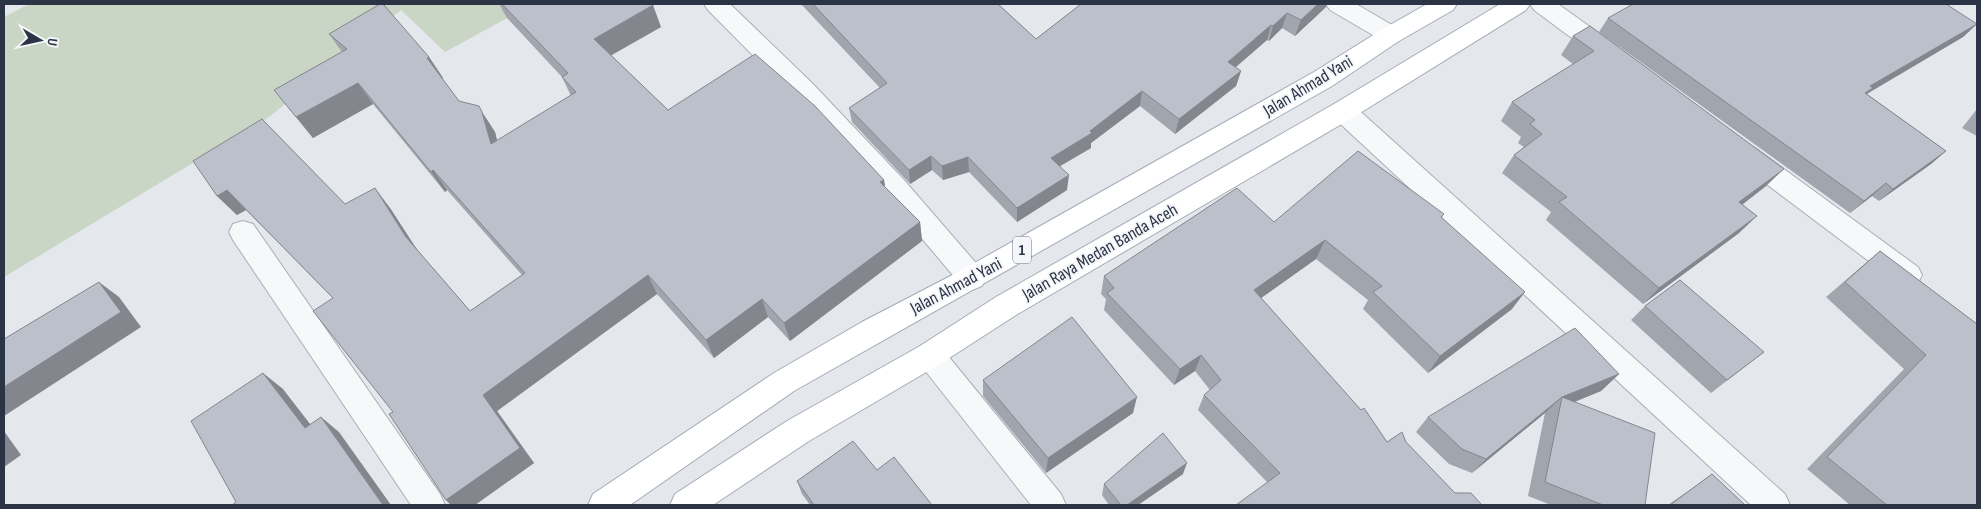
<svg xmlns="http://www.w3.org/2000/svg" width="1981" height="509" font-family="'Sofia Sans Condensed',sans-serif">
	<rect width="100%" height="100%" fill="#e4e7ec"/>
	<path fill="#c9d6c5" d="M 29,4 L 533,4 L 445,52 L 401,10 L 269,117 L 4,277 L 4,17 Z"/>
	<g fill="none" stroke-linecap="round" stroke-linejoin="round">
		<g stroke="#a9aeb7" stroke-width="2">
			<path id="minor" d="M 704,4 L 730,4 L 812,83 L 904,180 L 982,270 L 986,278 L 982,286 L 972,290 L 962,286 L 886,196 L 794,97 L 708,10 Z
				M 1326,4 L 1356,4 L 1399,29 L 1403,35 L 1399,41 L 1391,44 L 1383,41 L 1330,10 Z
				M 1530,4 L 1558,4 L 1618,47 L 1621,53 L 1618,59 L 1609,62 L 1600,59 L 1534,10 Z
				M 1343,101 L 1352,104 L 1785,494 L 1790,505 L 1751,505 L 1334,118 L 1330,111 L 1334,104 Z
				M 1746,145 L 1755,148 L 1918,267 L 1922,275 L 1918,283 L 1908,287 L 1898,283 L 1737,162 L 1733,155 L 1737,148 Z
				M 243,221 L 253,224 L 440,494 L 445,505 L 411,505 L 233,240 L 229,232 L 233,224 Z
				M 930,342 L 940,346 L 1061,494 L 1066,505 L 1031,505 L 920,364 L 915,355 L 920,346 Z"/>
		</g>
		<g stroke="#a3abb8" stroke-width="2">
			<path id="primary" d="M 1427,4 L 1457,4 L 1453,10 L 1399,41 L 1332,86 L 794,391 L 630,505 L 588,505 L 593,494 L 774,373 L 862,322 L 962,270 L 1314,72 L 1383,29 Z
				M 1500,4 L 1530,4 L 1526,10 L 1352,118 L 1016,315 L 940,364 L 809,441 L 713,505 L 670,505 L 675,494 L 787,421 L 920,346 L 996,297 L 1334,104 Z"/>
		</g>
		<use href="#minor" fill="#f7f8fa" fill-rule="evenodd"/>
		<use href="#primary" fill="#fff" fill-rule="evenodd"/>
	</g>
	<path fill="#a1a5ae" d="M 499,4 L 661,27 L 611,55 L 668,110 L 884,180 L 885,187 L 920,222 L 922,241 L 790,341 L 768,317 L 714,358 L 657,294 L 497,411 L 534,463 L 475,505 L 451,505 L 446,500 L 393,412 L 333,298 L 246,210 L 237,215 L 217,196 L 390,208 L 418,251 L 470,311 L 522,275 L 447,190 L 445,192 L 373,104 L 313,138 L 274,90 L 342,52 L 329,34 L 429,57 L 443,78 L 442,78 L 459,101 L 482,112 L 495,132 L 497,141 L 571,96 L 562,77 L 507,18 Z
		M 801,4 L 998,4 L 1036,39 L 1081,4 L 1327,4 L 1326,7 L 1295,36 L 1282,28 L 1269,41 L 1267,40 L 1235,68 L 1241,71 L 1236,86 L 1175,134 L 1140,106 L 1091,143 L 1091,148 L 1060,166 L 1067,190 L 1017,222 L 969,172 L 943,180 L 932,170 L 910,184 L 852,122 L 849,108 L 880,88 Z
		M 1608,18 L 1977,24 L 1963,37 L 1867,94 L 1946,151 L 1931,164 L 1879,201 L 1872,196 L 1850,213 L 1599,32 Z
		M 1590,26 L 1766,186 L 1742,205 L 1739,233 L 1643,304 L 1546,220 L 1551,212 L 1502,173 L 1514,155 L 1524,147 L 1518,143 L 1521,137 L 1501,121 L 1512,102 L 1573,64 L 1561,55 L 1573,36 Z
		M 1977,109 L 1977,136 L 1962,128 Z
		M 1444,214 L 1442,217 L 1512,309 L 1428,373 L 1363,309 L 1368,300 L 1316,259 L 1261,298 L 1387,442 L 1406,442 L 1267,482 L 1198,410 L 1204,395 L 1210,390 L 1195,371 L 1174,385 L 1104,310 L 1106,299 L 1101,294 L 1104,276 L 1274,222 Z
		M 1880,251 L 1977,324 L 1977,505 L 1850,505 L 1807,469 L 1904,369 L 1826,297 L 1861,267 Z
		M 1645,306 L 1764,352 L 1711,393 L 1631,320 Z
		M 1619,374 L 1601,391 L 1573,402 L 1645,505 L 1551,505 L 1528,496 L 1545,413 L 1472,473 L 1449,464 L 1416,432 L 1428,417 Z
		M 983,380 L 1133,413 L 1046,473 L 983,396 Z
		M 877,470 L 932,505 L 810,505 L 802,494 L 797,481 Z
		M 1183,474 L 1138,505 L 1109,505 L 1102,495 L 1104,484 Z
		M 1712,474 L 1745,505 L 1668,505 L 1691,489 Z"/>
	<path fill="#83868d" d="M 1318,4 L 1327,4 L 1326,7 L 1295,36 L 1301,20 Z
		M 653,5 L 661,27 L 603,60 L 594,39 Z
		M 1287,13 L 1282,28 L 1269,41 L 1273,26 Z
		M 1977,24 L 1963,37 L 1868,93 L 1859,101 L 1870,86 Z
		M 1271,25 L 1267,40 L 1224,77 L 1228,62 Z
		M 429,57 L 443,78 L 440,79 L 427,58 Z
		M 1241,71 L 1236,86 L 1175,134 L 1179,119 Z
		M 358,83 L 373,104 L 313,138 L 296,117 Z
		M 1142,91 L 1140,106 L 1091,143 L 1091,148 L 1050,172 L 1051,158 L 1090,131 Z
		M 482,112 L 495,132 L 503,164 L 491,144 Z
		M 1946,151 L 1931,164 L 1879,201 L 1893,189 Z
		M 931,156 L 932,170 L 910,184 L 909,170 Z
		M 968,157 L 969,172 L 943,180 L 942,166 Z
		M 1784,169 L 1766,186 L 1722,220 L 1739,202 Z
		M 433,170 L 447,190 L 445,192 L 431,172 Z
		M 1069,175 L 1067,190 L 1017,222 L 1017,208 Z
		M 884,180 L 887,200 L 880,182 Z
		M 1886,183 L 1872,196 L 1850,213 L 1864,201 Z
		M 375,188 L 390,208 L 421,256 L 406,237 Z
		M 227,190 L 246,210 L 237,215 L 217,196 Z
		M 1757,216 L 1739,233 L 1643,304 L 1659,288 Z
		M 920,222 L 922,241 L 790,341 L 784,323 Z
		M 1325,240 L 1316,259 L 1247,308 L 1254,290 Z
		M 648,275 L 657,294 L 497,411 L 534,463 L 475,505 L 451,505 L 446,500 L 483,395 Z
		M 99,282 L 119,297 L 141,327 L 4,416 L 4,387 Z
		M 1525,292 L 1512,309 L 1428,373 L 1440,356 Z
		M 762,299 L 768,317 L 714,358 L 706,340 Z
		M 1201,355 L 1195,371 L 1174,385 L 1180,369 Z
		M 263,373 L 283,389 L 324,442 L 305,428 Z
		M 1619,374 L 1601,391 L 1560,408 L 1562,397 Z
		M 1137,397 L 1133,413 L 1046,473 L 1048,458 Z
		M 1562,397 L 1545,413 L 1472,473 L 1486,459 Z
		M 321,417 L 339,432 L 391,505 L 383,505 Z
		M 4,431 L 21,455 L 4,467 Z
		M 1187,463 L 1183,474 L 1138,505 L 1127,505 Z"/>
	<path fill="#bbc0ca" stroke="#83868d" d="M 380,4 L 383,4 L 429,57 L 427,58 L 459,101 L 479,106 L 482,112 L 491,144 L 576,92 L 562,77 L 568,73 L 502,4 L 652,4 L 653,5 L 594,39 L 668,110 L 755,54 L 815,106 L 884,180 L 880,182 L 920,222 L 784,323 L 762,299 L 706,340 L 648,275 L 483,395 L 520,448 L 446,500 L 389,414 L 393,412 L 313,311 L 333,298 L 227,190 L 217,196 L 193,161 L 262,119 L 345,204 L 375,188 L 406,237 L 470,311 L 525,273 L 433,170 L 431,172 L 358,83 L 296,117 L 274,90 L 347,49 L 329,34 Z
		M 813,4 L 998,4 L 1036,39 L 1081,4 L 1318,4 L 1301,20 L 1287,13 L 1273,26 L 1271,25 L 1228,62 L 1241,71 L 1179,119 L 1142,91 L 1090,131 L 1092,133 L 1051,158 L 1069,175 L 1017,208 L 968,157 L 942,166 L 931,156 L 909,170 L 849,108 L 887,83 Z
		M 1633,4 L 1946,4 L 1977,24 L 1870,86 L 1873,88 L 1865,93 L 1946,151 L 1893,189 L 1886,183 L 1864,201 L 1608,18 Z
		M 1590,26 L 1784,169 L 1739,202 L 1757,216 L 1659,288 L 1559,202 L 1567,197 L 1514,155 L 1542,134 L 1530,124 L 1535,120 L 1512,102 L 1594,51 L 1573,36 Z
		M 1358,151 L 1444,214 L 1441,217 L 1525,292 L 1440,356 L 1373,292 L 1382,286 L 1325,240 L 1254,290 L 1361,410 L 1364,408 L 1387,442 L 1402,432 L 1406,442 L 1455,493 L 1471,493 L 1482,505 L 1236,505 L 1280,473 L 1204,395 L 1221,380 L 1201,355 L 1180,369 L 1107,293 L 1114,288 L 1104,276 L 1237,188 L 1274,222 Z
		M 1880,251 L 1977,324 L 1977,505 L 1887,505 L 1827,457 L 1926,355 L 1845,282 Z
		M 1680,280 L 1764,352 L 1727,380 L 1645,306 Z
		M 99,282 L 121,312 L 4,387 L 4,339 Z
		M 1072,317 L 1137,397 L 1048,458 L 983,380 Z
		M 1575,328 L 1619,374 L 1562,397 L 1486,459 L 1462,449 L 1428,417 Z
		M 263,373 L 305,428 L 321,417 L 383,505 L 232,505 L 236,502 L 191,421 Z
		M 1562,397 L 1655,433 L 1645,505 L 1603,505 L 1545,482 Z
		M 1163,433 L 1187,463 L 1127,505 L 1121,505 L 1104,484 Z
		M 853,441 L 877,470 L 894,457 L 932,505 L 814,505 L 797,481 Z
		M 1712,474 L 1745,505 L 1670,505 Z"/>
	<g text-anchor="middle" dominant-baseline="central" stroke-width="4" stroke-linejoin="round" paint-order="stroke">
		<rect fill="#f4f6f9" stroke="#676e7b" stroke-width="1" x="1013" y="236.5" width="18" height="27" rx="4"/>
		<g font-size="16" font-weight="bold" fill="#2b3445">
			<text x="1022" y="250">1</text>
		</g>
		<g font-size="18" fill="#2b3445" stroke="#f4f6f9">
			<text transform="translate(1308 86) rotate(-31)">Jalan Ahmad Yani</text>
			<text transform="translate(1100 252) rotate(-30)">Jalan Raya Medan Banda Aceh</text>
			<text transform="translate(956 286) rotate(-28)">Jalan Ahmad Yani</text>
		</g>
	</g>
	<rect width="1981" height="509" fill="none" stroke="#2b3445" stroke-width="10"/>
	<g transform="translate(40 40) rotate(99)" stroke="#f4f6f9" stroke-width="4" paint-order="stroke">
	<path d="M0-4L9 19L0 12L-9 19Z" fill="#2b3445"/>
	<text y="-8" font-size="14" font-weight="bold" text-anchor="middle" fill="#2b3445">U</text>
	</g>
</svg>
